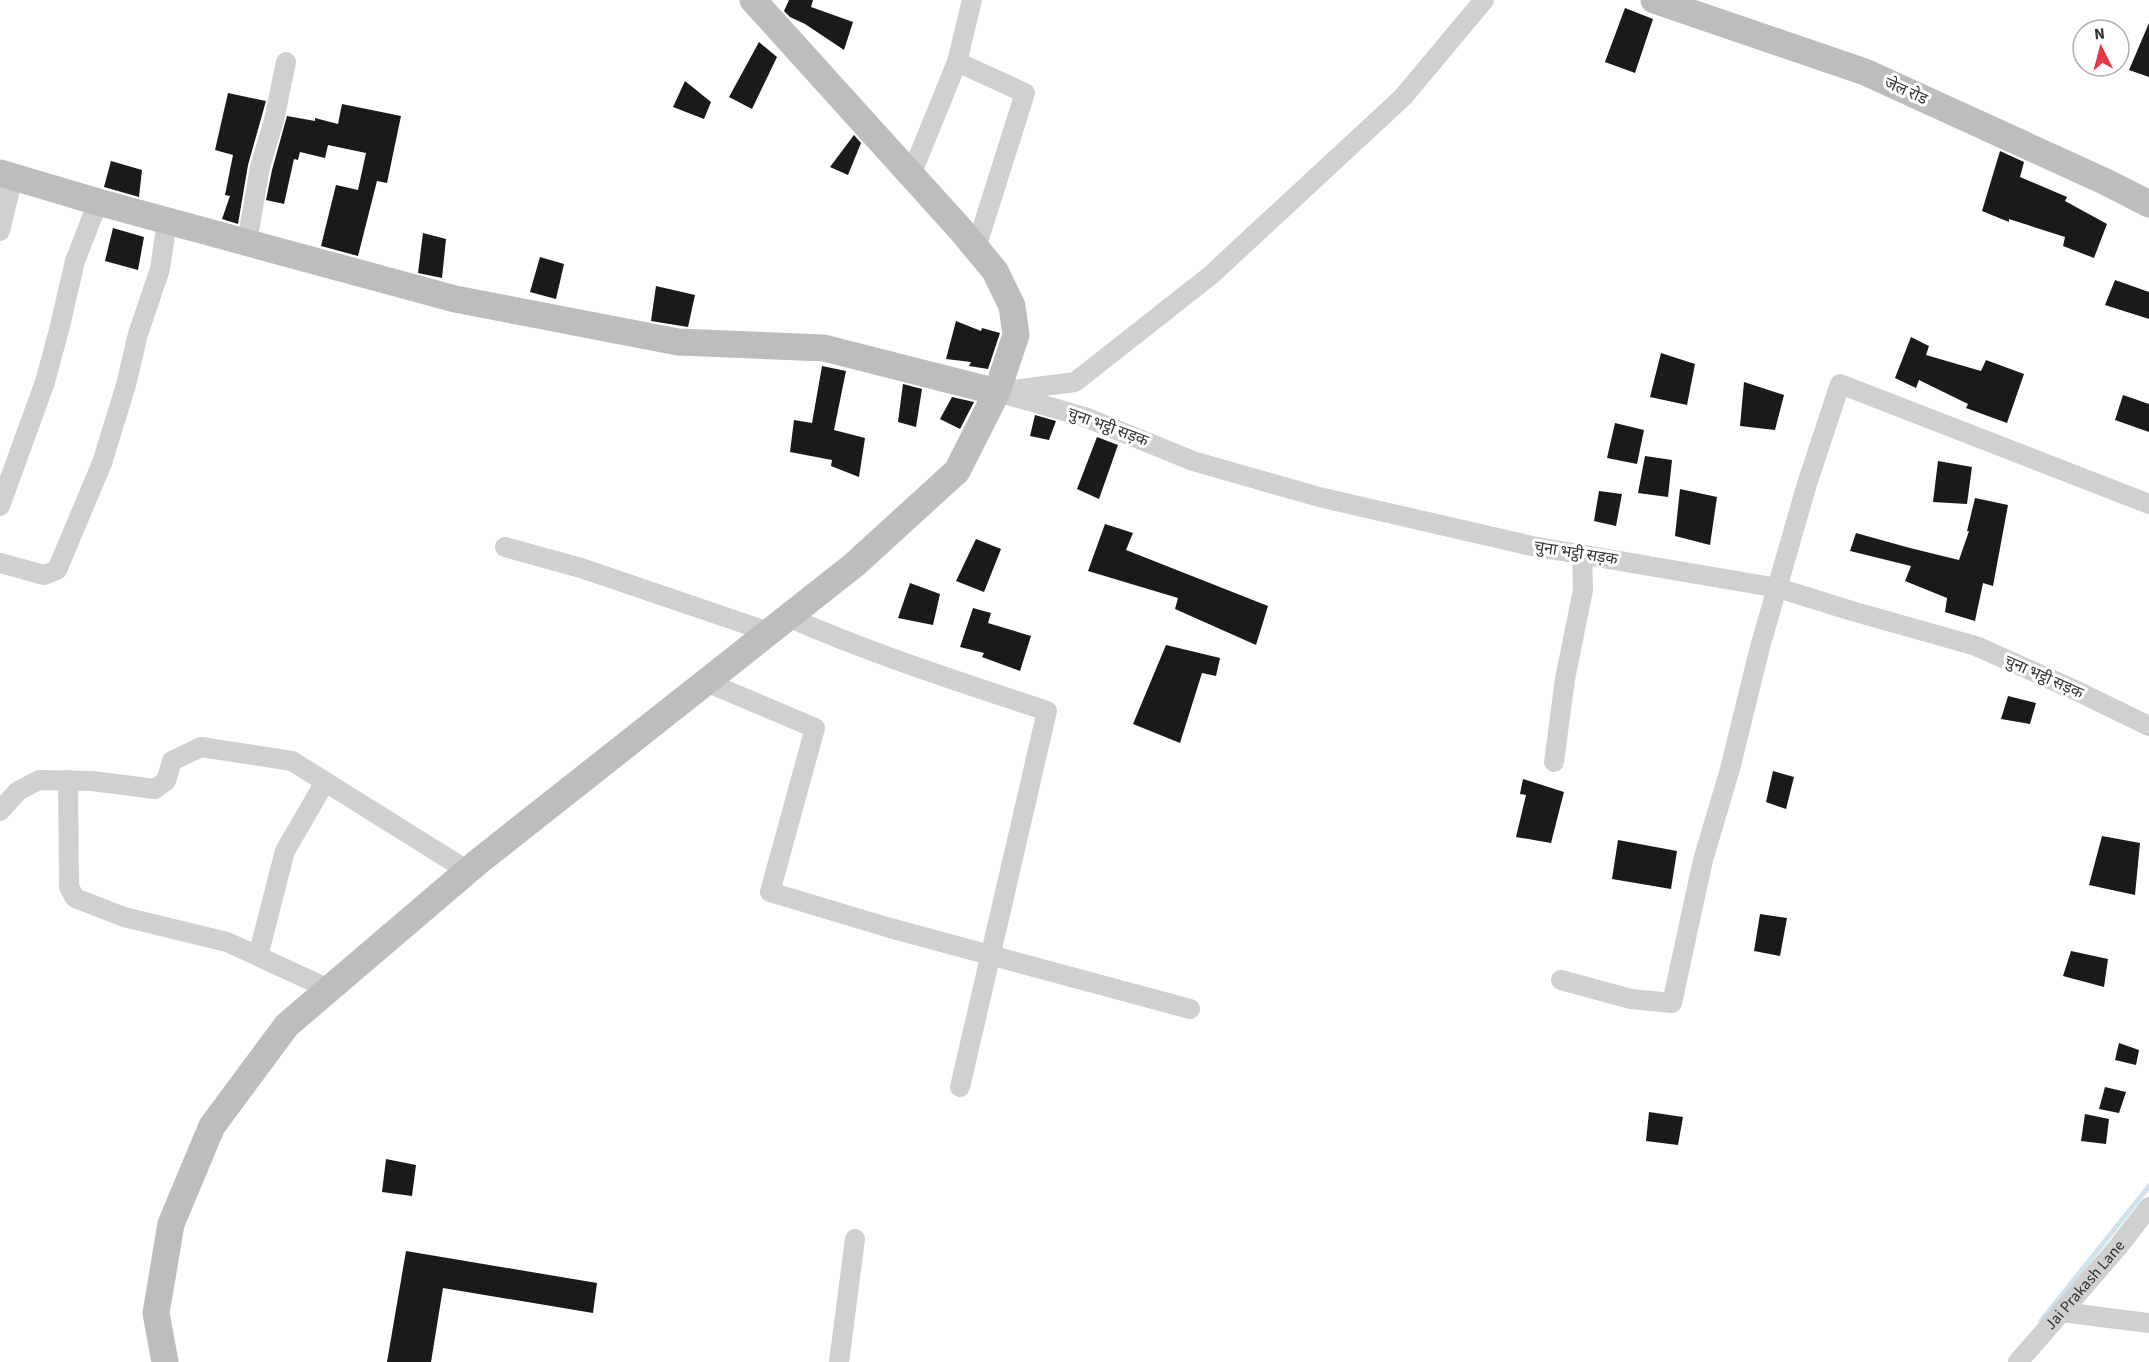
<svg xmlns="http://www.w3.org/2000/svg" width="2149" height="1362" font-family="'Source Sans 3','Noto Sans Devanagari',sans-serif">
	<rect width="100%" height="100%" fill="#fff"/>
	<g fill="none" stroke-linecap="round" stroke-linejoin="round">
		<path stroke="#cfe2ee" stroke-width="5" d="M 2041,1321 L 2149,1186"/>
	</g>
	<path fill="#1a1a1a" d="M 789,0 L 813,0 L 811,7 L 853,22 L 844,50 L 805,24 L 790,17 L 784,11 Z
		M 1625,8 L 1653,19 L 1635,73 L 1605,62 Z
		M 2149,23 L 2149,77 L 2129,70 Z
		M 759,42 L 777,57 L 752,109 L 729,97 Z
		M 685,81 L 711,102 L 704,119 L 673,107 Z
		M 228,93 L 266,101 L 248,165 L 238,224 L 222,219 L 230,196 L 225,195 L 233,155 L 215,150 Z
		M 342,104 L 401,116 L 387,183 L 377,181 L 358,256 L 321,246 L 336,185 L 358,190 L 366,153 L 328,145 L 325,158 L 300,152 L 298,160 L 294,159 L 284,204 L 266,200 L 272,170 L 287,116 L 315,121 L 315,118 L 338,124 Z
		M 854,135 L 861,143 L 848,175 L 830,167 Z
		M 2000,151 L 2024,162 L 2020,177 L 2067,197 L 2065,201 L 2107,224 L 2094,258 L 2063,246 L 2065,237 L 2009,219 L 2009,222 L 1982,211 Z
		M 111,161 L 142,170 L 139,197 L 104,187 Z
		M 113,228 L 144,237 L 138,270 L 105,261 Z
		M 423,233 L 446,239 L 442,278 L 418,273 Z
		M 540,257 L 564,264 L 556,299 L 530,292 Z
		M 2115,280 L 2149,292 L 2149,319 L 2105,305 Z
		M 656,286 L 695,295 L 688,327 L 651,321 Z
		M 956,321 L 981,331 L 982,328 L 1000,333 L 988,369 L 969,366 L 971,362 L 946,359 Z
		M 1911,337 L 1929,346 L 1926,355 L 1981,371 L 1986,360 L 2024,374 L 2007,423 L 1966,408 L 1968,404 L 1919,380 L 1916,388 L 1895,378 Z
		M 1661,353 L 1695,364 L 1687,405 L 1650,397 Z
		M 822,366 L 846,371 L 834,430 L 865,438 L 859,477 L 831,466 L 832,460 L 790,452 L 794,420 L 812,423 Z
		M 1744,382 L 1784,395 L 1775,430 L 1740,426 Z
		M 903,384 L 922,389 L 916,427 L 898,422 Z
		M 2123,395 L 2149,404 L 2149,432 L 2115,420 Z
		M 952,397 L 974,402 L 960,429 L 940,419 Z
		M 1035,415 L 1056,421 L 1049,440 L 1030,436 Z
		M 1615,423 L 1644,430 L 1637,464 L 1607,458 Z
		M 1097,437 L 1118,445 L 1099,499 L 1077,489 Z
		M 1645,456 L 1672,460 L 1668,497 L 1638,493 Z
		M 1938,461 L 1972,467 L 1967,504 L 1933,502 Z
		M 1680,489 L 1717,497 L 1710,545 L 1675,536 Z
		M 1599,491 L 1622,494 L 1616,526 L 1594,521 Z
		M 1975,498 L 2008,505 L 1993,586 L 1983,583 L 1975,621 L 1945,612 L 1947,598 L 1905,581 L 1911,566 L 1850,551 L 1856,533 L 1910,548 L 1959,560 L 1969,531 L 1967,531 Z
		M 1105,524 L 1133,533 L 1126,550 L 1268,606 L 1256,645 L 1175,609 L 1178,598 L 1088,571 Z
		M 976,539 L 1001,549 L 984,592 L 956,581 Z
		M 910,583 L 940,594 L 933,625 L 898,618 Z
		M 973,608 L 991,613 L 988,623 L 1031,636 L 1020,671 L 982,657 L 984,653 L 960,647 Z
		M 1166,645 L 1220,658 L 1216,676 L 1202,673 L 1180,743 L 1133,724 Z
		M 2008,696 L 2036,703 L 2030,724 L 2001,719 Z
		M 1773,771 L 1794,777 L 1786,809 L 1766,802 Z
		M 1523,779 L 1564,792 L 1551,843 L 1516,837 L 1526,795 L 1520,794 Z
		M 2102,836 L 2140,843 L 2135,895 L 2089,885 Z
		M 1618,840 L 1677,851 L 1671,889 L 1612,879 Z
		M 1760,914 L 1787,918 L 1780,956 L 1754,951 Z
		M 2071,951 L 2108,959 L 2104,987 L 2063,976 Z
		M 2119,1043 L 2139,1050 L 2136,1065 L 2115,1060 Z
		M 2105,1087 L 2126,1092 L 2119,1113 L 2099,1109 Z
		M 1649,1112 L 1683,1117 L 1678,1145 L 1646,1141 Z
		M 2085,1114 L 2109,1119 L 2106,1144 L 2081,1141 Z
		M 386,1159 L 416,1165 L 412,1196 L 382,1192 Z
		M 406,1251 L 597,1283 L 593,1313 L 443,1288 L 431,1362 L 387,1362 Z"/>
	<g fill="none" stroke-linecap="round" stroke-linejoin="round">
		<g stroke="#d0d0d0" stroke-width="20">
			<path d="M 972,0 L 957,62 L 1025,93 L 976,248"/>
			<path d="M 911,175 L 957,62"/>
			<path d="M 0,231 L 13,177"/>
			<path d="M 247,242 L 260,167 L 274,120 L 286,62"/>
			<path d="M 1006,391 L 1075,382 L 1211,275 L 1403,97 L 1484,0"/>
			<path d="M 997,392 L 1085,417 L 1193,461 L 1319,497 L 1532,546 L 1778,588 L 1852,611 L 1976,646 L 2077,691 L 2149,726"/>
			<path d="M 0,506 L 45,382 L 60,326 L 75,261 L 98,202"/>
			<path d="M 505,547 L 581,568 L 769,632"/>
			<path d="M 0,563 L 44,575 L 57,570 L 102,463 L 126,385 L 138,334 L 160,269 L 167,221"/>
			<path d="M 788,617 C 872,654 960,682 1047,711 L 960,1087"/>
			<path d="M 706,682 L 815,728 L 770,892 L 890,928 L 1190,1009"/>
			<path d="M 1554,762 L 1565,679 L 1583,590 L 1582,554"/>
			<path d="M 68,780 L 69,887 L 75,898 L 124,917 L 227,942 L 329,989"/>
			<path d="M 0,811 L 18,791 L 39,780 L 92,781 L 155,789 L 166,781 L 172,761 L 201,747 L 292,761 L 468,871"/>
			<path d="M 258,956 L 285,851 L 325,782"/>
			<path d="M 1561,980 L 1631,999 L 1672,1003 L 1703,860 L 1730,769 L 1760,647 L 1807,484 L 1840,384 L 2149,504"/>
			<path d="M 2061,1312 L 2149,1323"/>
			<path d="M 839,1362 L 855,1239"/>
			<path id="s1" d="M 2018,1362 L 2118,1247 L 2149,1207"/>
		</g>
		<path stroke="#bdbdbd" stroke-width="27" d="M 1654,0 L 1865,72 L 2106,182 L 2149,204
			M 0,173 L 98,202 L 455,299 L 678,342 L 824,348 L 997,392
			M 165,1362 L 156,1313 L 171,1224 L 212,1126 L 287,1025 L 478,862 L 854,565 L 957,471 L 997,392 L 1016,335 L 1012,306 L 995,271 L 961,230 L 753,0"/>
	</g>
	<g text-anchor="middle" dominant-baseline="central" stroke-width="6" stroke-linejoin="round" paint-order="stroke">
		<g font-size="16" fill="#333" stroke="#fff">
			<text transform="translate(1906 91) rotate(24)">जेल रोड</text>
			<text transform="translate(1108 427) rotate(20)">चुना भट्ठी सड़क</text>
			<text transform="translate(1576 553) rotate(9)">चुना भट्ठी सड़क</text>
			<text transform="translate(2044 677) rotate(24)">चुना भट्ठी सड़क</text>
			<text stroke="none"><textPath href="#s1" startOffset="102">Jai Prakash Lane</textPath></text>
		</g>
	</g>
	<g transform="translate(2101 48) rotate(354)"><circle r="28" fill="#ffffff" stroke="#adadad" stroke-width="1.5"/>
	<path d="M0-4.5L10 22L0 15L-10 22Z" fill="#e63946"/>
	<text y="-9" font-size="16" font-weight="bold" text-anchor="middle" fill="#333333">N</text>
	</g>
</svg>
